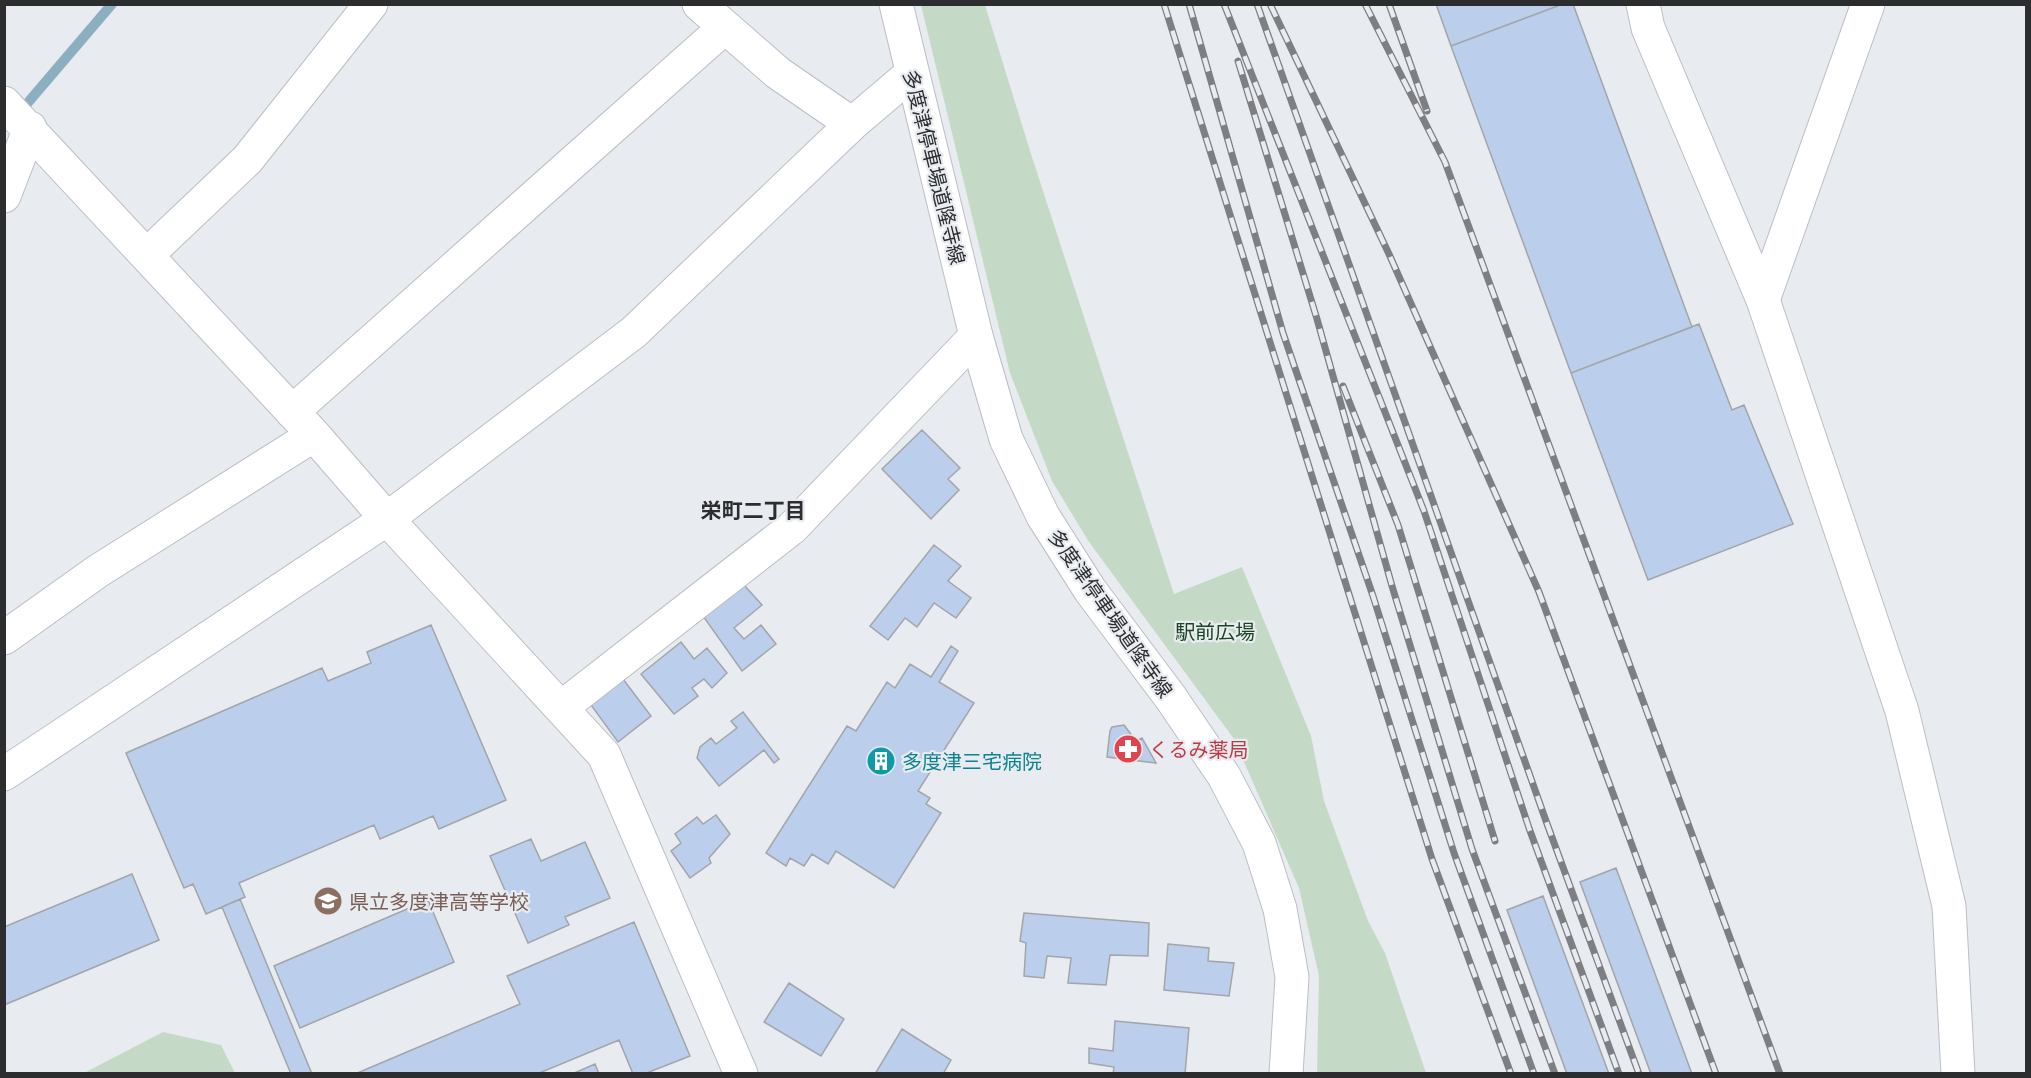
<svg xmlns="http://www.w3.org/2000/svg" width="2031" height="1078" font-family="'Exo 2','Noto Sans JP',sans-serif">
	<rect width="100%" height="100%" fill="#e8ebf0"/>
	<path fill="#c5dac6" d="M 921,5 L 985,5 L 1031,154 L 1174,594 L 1242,567 L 1311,736 L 1324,801 L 1368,921 L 1385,953 L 1426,1073 L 1317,1073 L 1319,976 L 1299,888 L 1234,739 L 1089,542 L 1052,481 L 1010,373 Z
		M 163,1032 L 221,1045 L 235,1073 L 84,1073 Z"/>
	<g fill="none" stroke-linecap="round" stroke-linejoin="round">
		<path stroke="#8cafc0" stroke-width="10" d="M 25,106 L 112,4"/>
	</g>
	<path fill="#bbceeb" stroke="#a2a5a9" stroke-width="1.5" d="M 1436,4 L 1563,4 L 1451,46 Z
		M 1563,4 L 1573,4 L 1692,327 L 1571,373 L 1451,46 Z
		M 1699,324 L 1732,410 L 1744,405 L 1793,524 L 1648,580 L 1571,373 Z
		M 922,430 L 960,468 L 948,479 L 959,490 L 931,519 L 882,469 Z
		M 934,545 L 961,566 L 948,581 L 971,598 L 956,618 L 934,603 L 917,627 L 905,618 L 888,640 L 870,626 Z
		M 744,585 L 762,605 L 734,628 L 744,639 L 761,625 L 776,644 L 742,671 L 703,616 Z
		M 431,625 L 506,800 L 439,829 L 433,816 L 380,839 L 374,825 L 239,883 L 245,897 L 206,914 L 193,884 L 184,888 L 126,753 L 322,668 L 328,681 L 371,663 L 367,652 Z
		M 681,642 L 694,659 L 707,648 L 727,673 L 712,688 L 704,679 L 692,688 L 698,696 L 674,714 L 641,674 Z
		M 951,646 L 958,651 L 939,682 L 974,703 L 918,791 L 930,798 L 926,804 L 941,813 L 894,888 L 836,851 L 828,864 L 812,854 L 804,866 L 790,858 L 786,866 L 766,853 L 847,726 L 856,731 L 887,682 L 895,688 L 910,664 L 931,677 Z
		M 623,679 L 651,716 L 618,742 L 591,705 Z
		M 743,712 L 779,759 L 774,763 L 764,750 L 719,786 L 697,758 L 700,747 L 711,738 L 716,744 L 737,728 L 731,721 Z
		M 1124,725 L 1136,741 L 1142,738 L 1156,763 L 1107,757 L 1110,731 L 1112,727 Z
		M 716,815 L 730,834 L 709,858 L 711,863 L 690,878 L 671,851 L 681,843 L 675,834 L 697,817 L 703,824 Z
		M 531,839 L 541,861 L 585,842 L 610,898 L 565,917 L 569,925 L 528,943 L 490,856 Z
		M 1616,868 L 1692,1074 L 1651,1074 L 1580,882 Z
		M 132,874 L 159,940 L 4,1005 L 4,927 Z
		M 1543,896 L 1609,1074 L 1567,1074 L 1507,910 Z
		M 240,899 L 312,1074 L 291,1074 L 222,907 Z
		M 428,900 L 454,962 L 300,1028 L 274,966 Z
		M 1024,913 L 1149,923 L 1148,956 L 1110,955 L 1106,985 L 1068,983 L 1071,958 L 1047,956 L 1044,978 L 1024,976 L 1026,943 L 1020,941 Z
		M 634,922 L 690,1056 L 644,1074 L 633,1074 L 619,1040 L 537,1074 L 355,1074 L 520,1004 L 507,976 Z
		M 1168,944 L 1209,948 L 1208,961 L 1234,963 L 1229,996 L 1164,990 Z
		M 789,983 L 844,1019 L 821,1056 L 764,1022 Z
		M 1115,1021 L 1189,1028 L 1185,1074 L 1113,1074 L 1114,1067 L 1089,1063 L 1089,1048 L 1113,1051 Z
		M 902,1029 L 951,1060 L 943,1074 L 875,1074 Z
		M 595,1064 L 599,1074 L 572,1074 Z"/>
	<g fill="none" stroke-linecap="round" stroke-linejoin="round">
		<g stroke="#bbbec3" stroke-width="35">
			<path id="minor" d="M 699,4 L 778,73 L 852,124
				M 4,103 L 314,435 L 387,519 L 604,755 L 741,1074
				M 4,196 L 30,128
				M 147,255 L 247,160 L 371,4
				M 1763,300 L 1868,4
				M 292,412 L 724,28
				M 4,638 L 98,571 L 314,435
				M 562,707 L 792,528 L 976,336
				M 4,774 L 387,519 L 634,332 L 852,124 L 912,73"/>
		</g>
		<g stroke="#bbbec3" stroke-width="35">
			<path id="tertiary" d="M 1643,4 L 1648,28 L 1763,300 L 1902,711 L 1949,906 L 1958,1074"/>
		</g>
		<g stroke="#bbbec3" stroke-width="35">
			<path id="secondary" d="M 896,4 L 976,336 L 1006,439 L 1043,516 L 1090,590 L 1171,698 L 1224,776 L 1259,843 L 1280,909 L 1292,977 L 1286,1074"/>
		</g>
		<use href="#minor" stroke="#fff" stroke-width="33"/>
		<use href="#tertiary" stroke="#fff" stroke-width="33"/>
		<use href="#secondary" stroke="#fff" stroke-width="33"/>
		<g stroke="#7d7f82" stroke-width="7">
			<path id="rail" d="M 1164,4 L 1432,859 L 1511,1074
				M 1189,4 L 1283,333 L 1373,596 L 1454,853 L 1534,1074
				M 1224,4 L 1424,511 L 1529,828 L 1619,1074
				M 1257,4 L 1546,821 L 1639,1074
				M 1270,4 L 1389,254 L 1539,592 L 1716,1074
				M 1365,4 L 1445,162 L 1780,1074
				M 1389,4 L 1427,111
				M 1238,61 L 1317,319 L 1392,586 L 1472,849 L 1555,1074
				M 1343,386 L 1398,525 L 1495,841"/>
		</g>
		<use href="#rail" stroke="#e8ebf0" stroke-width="4.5" stroke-dasharray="14" stroke-linecap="butt"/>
	</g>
	<defs>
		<g id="pharmacy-disc" transform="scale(1.5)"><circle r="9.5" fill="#e0444e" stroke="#e8ebf0"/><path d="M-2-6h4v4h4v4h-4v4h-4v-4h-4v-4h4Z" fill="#fff"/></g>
		<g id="building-disc" transform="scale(1.5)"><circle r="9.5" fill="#0f9aa8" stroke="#e8ebf0"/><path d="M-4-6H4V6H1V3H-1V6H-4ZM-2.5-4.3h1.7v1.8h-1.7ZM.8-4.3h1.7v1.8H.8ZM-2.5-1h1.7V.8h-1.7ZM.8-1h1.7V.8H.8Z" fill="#fff"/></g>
		<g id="school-disc" transform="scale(1.5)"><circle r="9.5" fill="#8d6e63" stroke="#e8ebf0"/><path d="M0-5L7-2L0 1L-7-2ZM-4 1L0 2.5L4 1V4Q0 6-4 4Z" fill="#fff"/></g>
	</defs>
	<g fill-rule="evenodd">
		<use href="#pharmacy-disc" x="1128" y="749"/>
		<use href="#building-disc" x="881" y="761"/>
		<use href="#school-disc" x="328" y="901"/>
	</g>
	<g text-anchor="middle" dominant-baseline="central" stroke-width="4.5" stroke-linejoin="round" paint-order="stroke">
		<g font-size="20" fill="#2c2d2f" stroke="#e8ebf0">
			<text transform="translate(935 167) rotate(76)">多度津停車場道隆寺線</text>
			<text transform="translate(1111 613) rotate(55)">多度津停車場道隆寺線</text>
		</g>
		<g font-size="20" fill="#1c4522" stroke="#e8ebf0">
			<text x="1215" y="631">駅前広場</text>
		</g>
		<g font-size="20" fill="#be3a42" stroke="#e8ebf0" text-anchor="start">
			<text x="1149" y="749">くるみ薬局</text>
		</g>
		<g font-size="20" fill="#0d838f" stroke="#e8ebf0" text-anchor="start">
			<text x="902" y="761">多度津三宅病院</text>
		</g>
		<g font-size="20" fill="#785e54" stroke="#e8ebf0" text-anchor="start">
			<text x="349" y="901">県立多度津高等学校</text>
		</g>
		<g font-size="21" font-weight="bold" fill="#2c2d2f" stroke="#e8ebf0">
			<text x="753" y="509">栄町二丁目</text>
		</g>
	</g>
	<rect width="2031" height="1078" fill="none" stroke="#2c2d2f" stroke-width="12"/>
</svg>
